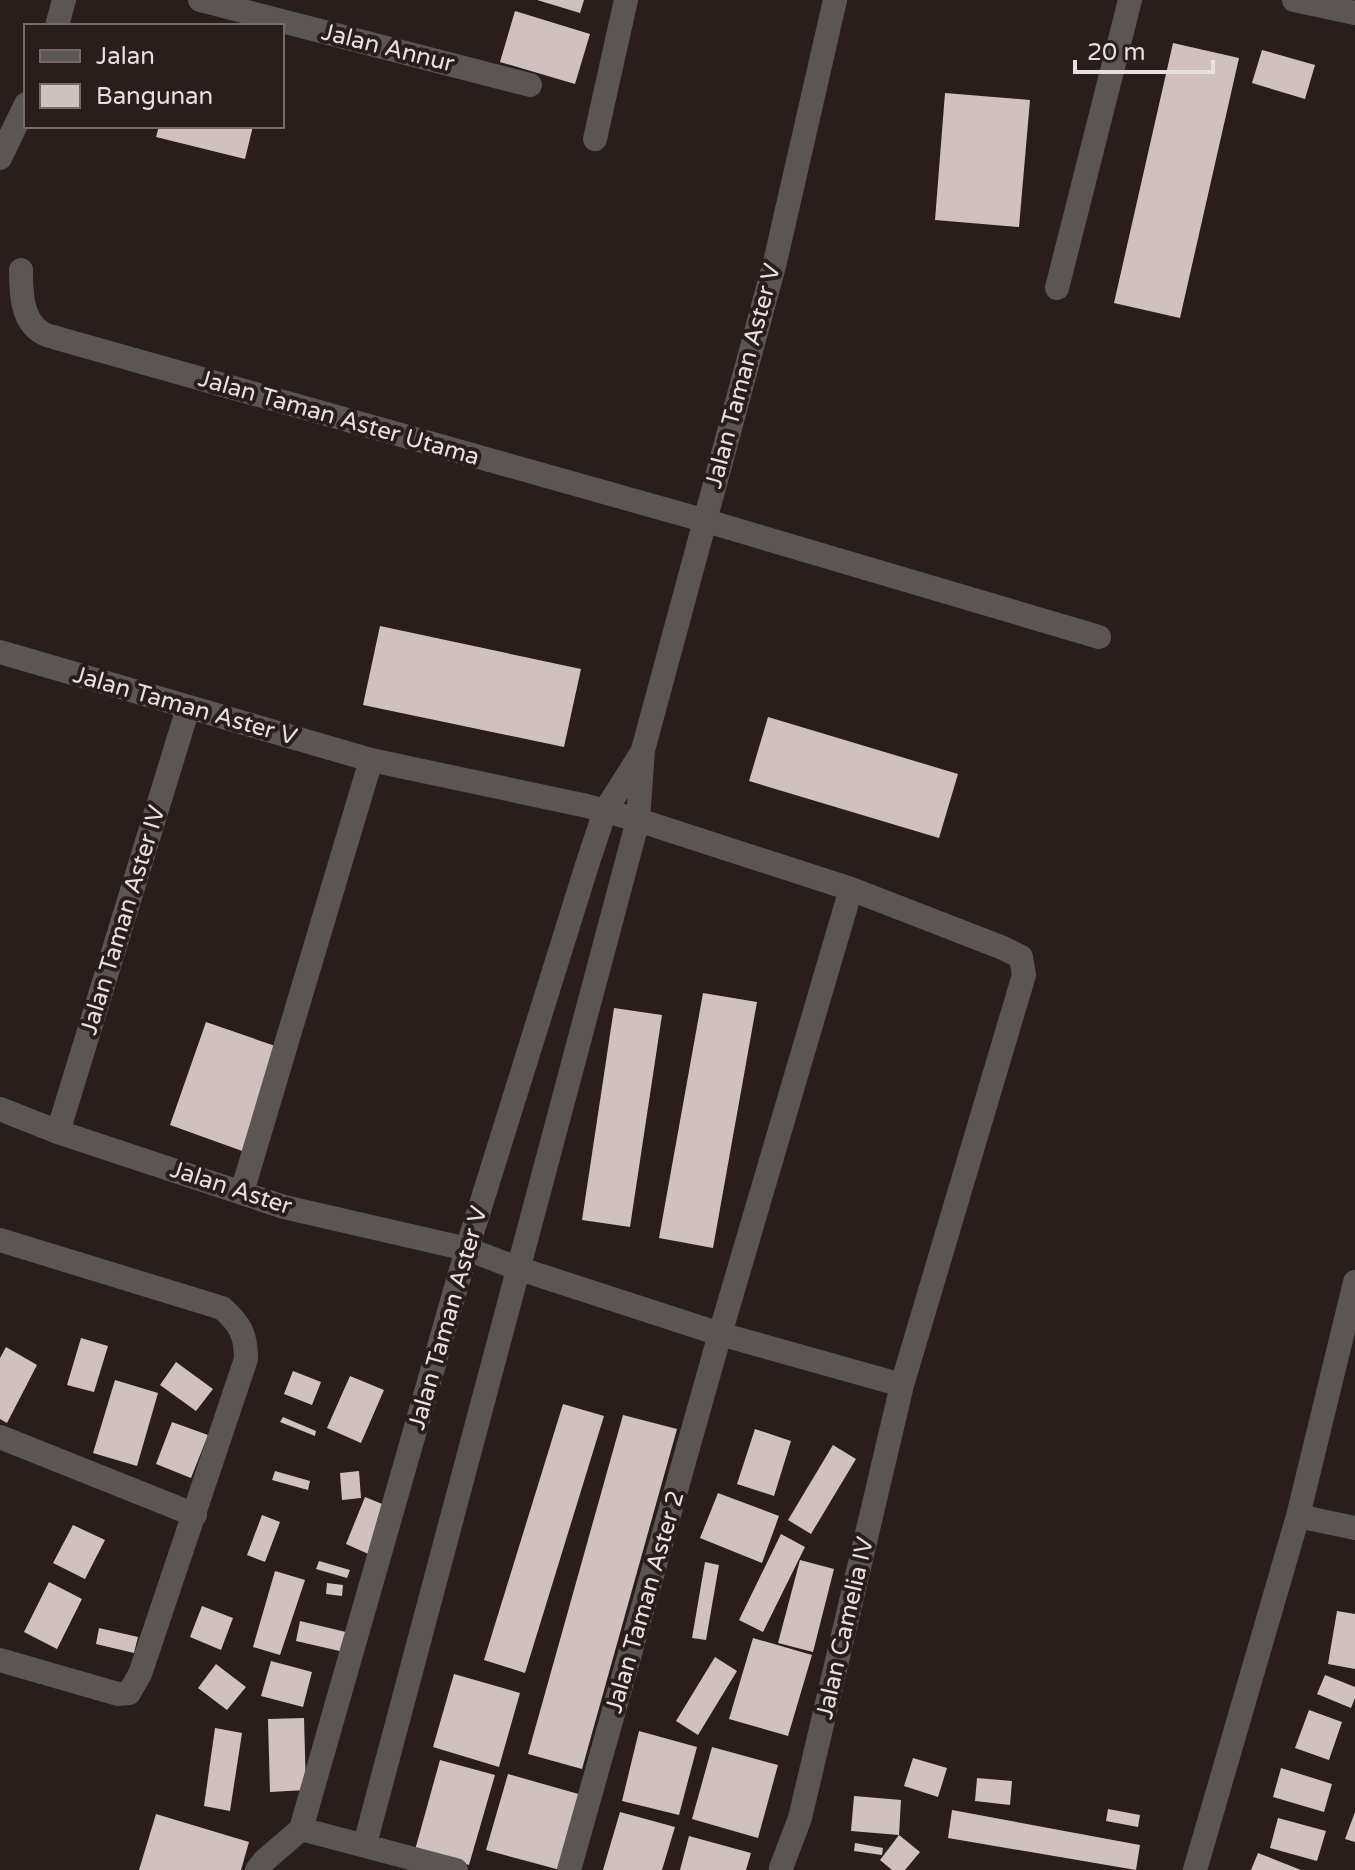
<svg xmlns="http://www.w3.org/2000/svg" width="1355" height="1870" font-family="'Varela Round',sans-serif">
	<rect width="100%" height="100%" fill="#291e1c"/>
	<path fill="#d0c1be" d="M 537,0 L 584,0 L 580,13 Z
		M 515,11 L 590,34 L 575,84 L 500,62 Z
		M 1173,43 L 1239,58 L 1180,318 L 1114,303 Z
		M 1262,50 L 1315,65 L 1305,99 L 1252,83 Z
		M 945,93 L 1030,100 L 1019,227 L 935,220 Z
		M 159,126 L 253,126 L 245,159 L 156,137 Z
		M 380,626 L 581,669 L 564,747 L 363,705 Z
		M 768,717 L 958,774 L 939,838 L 749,781 Z
		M 703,993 L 757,1002 L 713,1248 L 659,1238 Z
		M 614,1008 L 662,1015 L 630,1227 L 582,1220 Z
		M 206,1022 L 281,1048 L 245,1152 L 170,1125 Z
		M 81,1338 L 108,1346 L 94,1392 L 67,1385 Z
		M 6,1347 L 37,1365 L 7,1423 L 0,1419 L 0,1358 Z
		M 176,1362 L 213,1389 L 196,1411 L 160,1385 Z
		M 293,1371 L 321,1382 L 312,1405 L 284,1394 Z
		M 350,1376 L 384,1390 L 361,1443 L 327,1428 Z
		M 115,1380 L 158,1393 L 137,1466 L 93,1453 Z
		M 563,1404 L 604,1416 L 525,1673 L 484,1660 Z
		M 623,1415 L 677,1429 L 582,1769 L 528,1754 Z
		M 283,1417 L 316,1431 L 315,1436 L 280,1422 Z
		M 172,1422 L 208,1435 L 191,1478 L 156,1464 Z
		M 755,1429 L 791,1441 L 774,1496 L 737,1484 Z
		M 833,1445 L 856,1459 L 811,1534 L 788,1520 Z
		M 275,1471 L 310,1481 L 308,1490 L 272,1480 Z
		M 359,1471 L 361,1498 L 342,1500 L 340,1473 Z
		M 718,1493 L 779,1516 L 762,1563 L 700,1538 Z
		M 365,1497 L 392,1508 L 373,1556 L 346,1544 Z
		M 262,1515 L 280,1522 L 265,1562 L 247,1555 Z
		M 73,1525 L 105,1540 L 85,1579 L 53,1563 Z
		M 781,1534 L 805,1547 L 763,1632 L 739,1620 Z
		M 800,1560 L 834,1569 L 813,1652 L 778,1643 Z
		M 319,1561 L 350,1570 L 347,1578 L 316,1569 Z
		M 705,1562 L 719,1565 L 706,1640 L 692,1638 Z
		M 275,1571 L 305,1580 L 280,1655 L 253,1647 Z
		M 49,1582 L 82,1599 L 57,1649 L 24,1632 Z
		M 327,1583 L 343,1585 L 342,1596 L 326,1594 Z
		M 202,1606 L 233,1618 L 221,1650 L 190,1637 Z
		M 1337,1611 L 1355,1614 L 1355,1669 L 1328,1664 Z
		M 300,1621 L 350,1633 L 344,1652 L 296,1641 Z
		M 99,1628 L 138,1637 L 134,1653 L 96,1644 Z
		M 753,1638 L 812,1655 L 788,1736 L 729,1719 Z
		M 715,1657 L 737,1671 L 698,1735 L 676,1721 Z
		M 271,1661 L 312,1672 L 303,1707 L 261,1696 Z
		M 216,1664 L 246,1687 L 227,1710 L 198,1688 Z
		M 454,1674 L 520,1693 L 499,1767 L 433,1747 Z
		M 1325,1675 L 1355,1687 L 1355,1698 L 1351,1708 L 1317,1694 Z
		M 1309,1710 L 1342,1722 L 1329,1760 L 1295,1748 Z
		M 304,1718 L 306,1790 L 270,1792 L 268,1719 Z
		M 215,1728 L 242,1733 L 230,1811 L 204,1806 Z
		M 639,1731 L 697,1747 L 679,1815 L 622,1801 Z
		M 712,1747 L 778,1765 L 758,1838 L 692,1819 Z
		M 913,1758 L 947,1768 L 938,1797 L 904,1786 Z
		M 440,1760 L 495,1775 L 469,1865 L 415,1850 Z
		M 1281,1768 L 1332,1784 L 1324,1812 L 1273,1797 Z
		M 508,1774 L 582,1795 L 560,1870 L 486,1850 Z
		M 977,1778 L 1012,1781 L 1010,1805 L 975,1801 Z
		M 854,1796 L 901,1800 L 899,1835 L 851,1831 Z
		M 1108,1809 L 1140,1815 L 1138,1827 L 1106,1821 Z
		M 952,1810 L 1140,1845 L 1136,1870 L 948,1838 Z
		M 620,1812 L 675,1827 L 662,1870 L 603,1870 Z
		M 1355,1812 L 1355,1842 L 1345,1839 Z
		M 156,1814 L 249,1842 L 241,1870 L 139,1870 Z
		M 1278,1818 L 1326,1831 L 1317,1861 L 1270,1848 Z
		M 899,1835 L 920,1852 L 905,1870 L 892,1870 L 880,1860 Z
		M 689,1836 L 751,1853 L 746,1870 L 680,1870 Z
		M 855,1843 L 883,1848 L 882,1855 L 854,1851 Z
		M 1258,1853 L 1301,1870 L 1251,1870 Z"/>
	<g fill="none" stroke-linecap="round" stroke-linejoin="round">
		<path stroke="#5b5554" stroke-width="24" d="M 200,0 L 530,85
			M 1294,0 L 1355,13
			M 57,26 L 64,0
			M 595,139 L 626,0
			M 0,158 L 26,104
			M 21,270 C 21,290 21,320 41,332 C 46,336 54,337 60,339 L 703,520 L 1099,637
			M 1057,288 L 1130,0
			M 0,652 L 371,760 L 587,806 L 638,820 L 851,889 L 1003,948 L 1021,957 L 1024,975 L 902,1385 L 800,1818 L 781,1868
			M 0,1109 L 58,1132 L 284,1207 L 467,1249 L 517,1268 L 720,1334 L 902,1385
			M 58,1132 L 188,708
			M 242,1192 L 371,760
			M 0,1240 L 222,1308 C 240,1324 246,1334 246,1359 L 140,1674 L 129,1693 L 118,1694 L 0,1660
			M 0,1437 L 195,1515
			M 1298,1516 L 1355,1528
			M 301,1829 L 467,1249 L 588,862 L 605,811 L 641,754
			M 301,1829 L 456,1870
			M 365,1844 L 638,820 L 643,750 L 775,262 L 835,0
			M 257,1870 L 264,1861 L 301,1829
			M 569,1870 L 720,1334 L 851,889
			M 1195,1870 L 1298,1516 L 1355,1282"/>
	</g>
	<g text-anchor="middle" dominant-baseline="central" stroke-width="8" stroke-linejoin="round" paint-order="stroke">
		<g font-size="24" fill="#e7e0de" stroke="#291e1c">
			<text transform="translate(388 48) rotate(14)">Jalan Annur</text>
			<text transform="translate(743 376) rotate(-75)">Jalan Taman Aster V</text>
			<text transform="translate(339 418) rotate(16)">Jalan Taman Aster Utama</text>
			<text transform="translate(185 706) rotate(16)">Jalan Taman Aster V</text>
			<text transform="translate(123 920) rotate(-73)">Jalan Taman Aster IV</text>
			<text transform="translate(231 1188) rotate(18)">Jalan Aster</text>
			<text transform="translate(448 1318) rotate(-74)">Jalan Taman Aster V</text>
			<text transform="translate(645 1602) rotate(-74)">Jalan Taman Aster 2</text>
			<text transform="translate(845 1628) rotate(-77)">Jalan Camelia IV</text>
		</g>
	</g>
	<rect x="24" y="24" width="260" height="104" fill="#291e1c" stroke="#756c6a" stroke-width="2"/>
	<rect x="40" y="50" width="40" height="12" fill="#5b5554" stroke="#756c6a" stroke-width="2"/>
	<text x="96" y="64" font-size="24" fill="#e7e0de">Jalan</text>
	<rect x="40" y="84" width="40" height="24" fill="#d0c1be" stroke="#756c6a" stroke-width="2"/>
	<text x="96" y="104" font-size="24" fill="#e7e0de">Bangunan</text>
	<path d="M1075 60v12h138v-12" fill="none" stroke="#e7e0de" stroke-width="4"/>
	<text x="1087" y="60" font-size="24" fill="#e7e0de" stroke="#291e1c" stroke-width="6" paint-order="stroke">20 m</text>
</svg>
